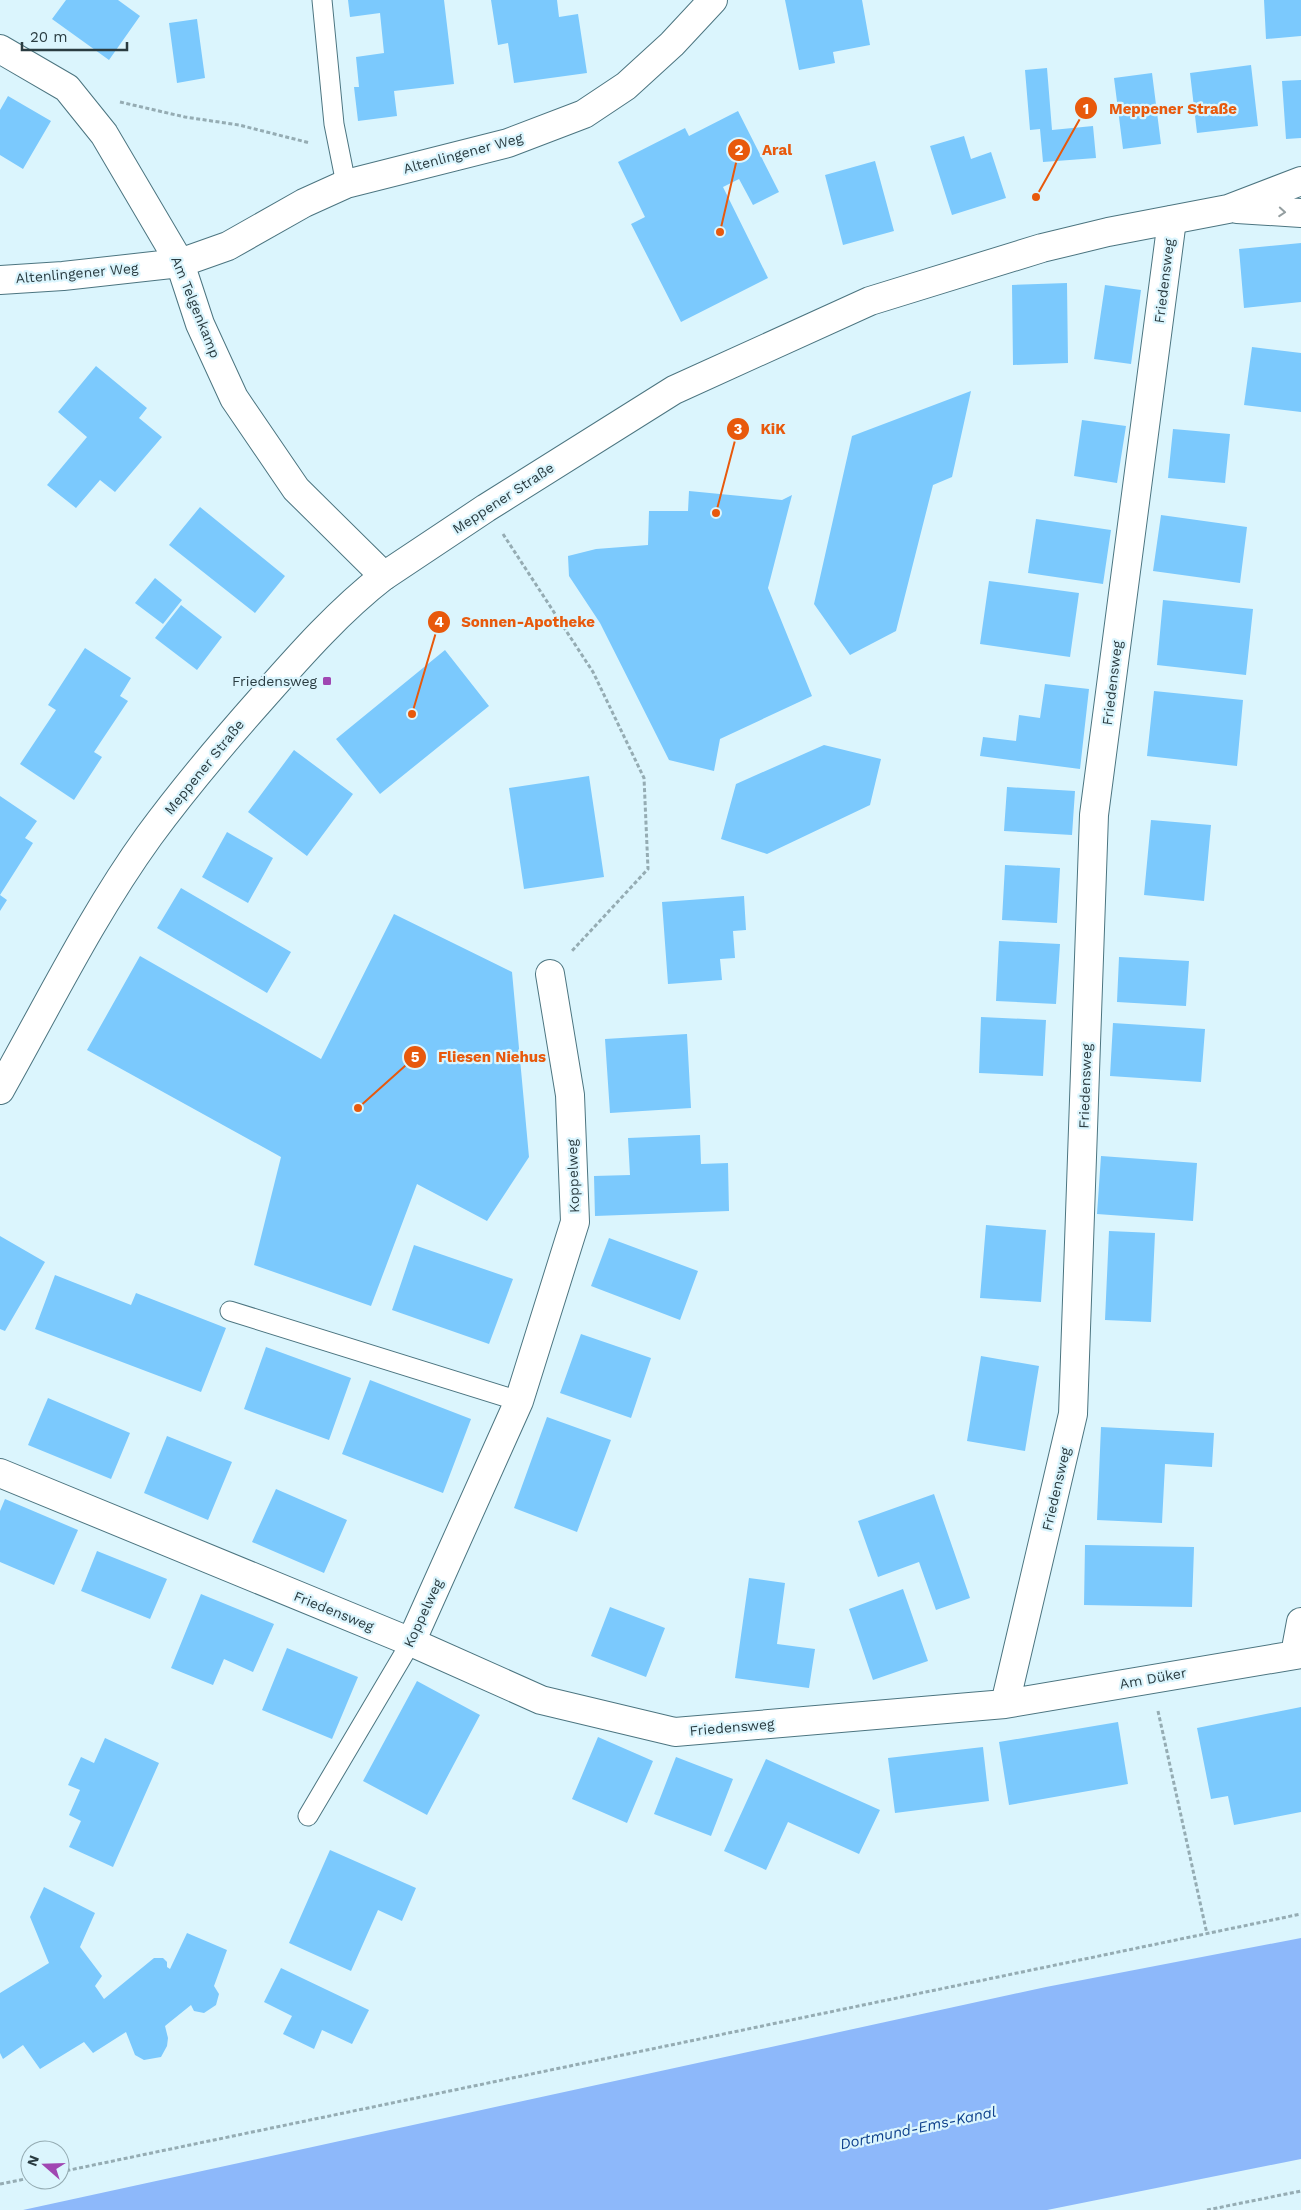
<svg xmlns="http://www.w3.org/2000/svg" width="1301" height="2210" font-family="'Work Sans',sans-serif">
	<rect width="100%" height="100%" fill="#dbf5fd"/>
	<path fill="#8db8fa" d="M 1301,1938 L 1301,2159 L 1047,2210 L 23,2210 L 1046,1987 Z"/>
	<path fill="#7bc9fd" d="M 66,0 L 118,0 L 140,16 L 109,60 L 52,19 Z
		M 348,0 L 444,0 L 454,84 L 394,91 L 397,116 L 358,121 L 354,87 L 359,87 L 356,57 L 384,53 L 380,13 L 350,17 Z
		M 491,0 L 557,0 L 559,17 L 578,14 L 587,73 L 514,83 L 508,43 L 498,45 Z
		M 785,0 L 862,0 L 870,45 L 833,52 L 835,63 L 799,70 Z
		M 1264,0 L 1301,0 L 1301,36 L 1266,39 Z
		M 197,19 L 205,78 L 177,83 L 169,23 Z
		M 1251,65 L 1258,126 L 1197,133 L 1190,73 Z
		M 1047,68 L 1052,130 L 1093,126 L 1096,158 L 1043,162 L 1040,129 L 1030,130 L 1025,70 Z
		M 1152,73 L 1161,144 L 1123,149 L 1114,78 Z
		M 1301,80 L 1301,138 L 1286,139 L 1282,81 Z
		M 8,96 L 51,121 L 23,169 L 0,155 L 0,110 Z
		M 738,111 L 779,192 L 753,205 L 739,179 L 723,187 L 768,278 L 681,322 L 631,224 L 645,217 L 618,162 L 685,128 L 689,136 Z
		M 964,136 L 971,159 L 991,152 L 1006,198 L 952,215 L 930,146 Z
		M 875,161 L 894,231 L 843,245 L 825,175 Z
		M 1301,243 L 1301,302 L 1244,308 L 1239,249 Z
		M 1067,283 L 1068,363 L 1013,365 L 1012,285 Z
		M 1105,285 L 1141,290 L 1131,364 L 1094,359 Z
		M 1252,347 L 1301,353 L 1301,412 L 1244,405 Z
		M 96,366 L 147,408 L 139,418 L 162,437 L 115,492 L 100,480 L 76,508 L 47,485 L 87,437 L 58,412 Z
		M 971,391 L 952,477 L 933,485 L 896,631 L 850,655 L 814,604 L 852,436 Z
		M 1082,420 L 1126,426 L 1117,483 L 1074,476 Z
		M 1173,429 L 1230,434 L 1225,483 L 1168,478 Z
		M 689,491 L 782,500 L 792,495 L 768,588 L 812,696 L 720,739 L 714,771 L 669,760 L 600,623 L 569,576 L 568,556 L 596,549 L 648,545 L 649,511 L 688,511 Z
		M 200,507 L 285,576 L 255,613 L 169,545 Z
		M 1161,515 L 1247,527 L 1240,583 L 1153,571 Z
		M 1036,519 L 1111,530 L 1103,584 L 1028,573 Z
		M 155,578 L 182,600 L 163,624 L 135,603 Z
		M 989,581 L 1079,593 L 1070,657 L 980,644 Z
		M 1163,600 L 1253,609 L 1246,675 L 1157,665 Z
		M 181,605 L 222,637 L 197,670 L 155,638 Z
		M 85,648 L 131,678 L 120,696 L 128,701 L 94,752 L 102,757 L 74,800 L 20,764 L 56,710 L 48,705 Z
		M 445,650 L 489,706 L 380,794 L 336,739 Z
		M 1045,684 L 1089,689 L 1080,769 L 980,756 L 983,737 L 1016,741 L 1019,715 L 1040,718 Z
		M 1154,691 L 1243,700 L 1237,766 L 1147,756 Z
		M 824,745 L 881,759 L 870,805 L 767,854 L 721,839 L 736,784 Z
		M 294,750 L 353,794 L 307,856 L 248,812 Z
		M 589,776 L 604,877 L 524,889 L 509,788 Z
		M 1007,787 L 1075,791 L 1072,835 L 1004,831 Z
		M 0,796 L 37,821 L 25,838 L 33,843 L 0,895 Z
		M 1151,820 L 1211,825 L 1204,901 L 1144,895 Z
		M 227,832 L 273,858 L 248,903 L 202,877 Z
		M 1005,865 L 1060,868 L 1057,923 L 1002,920 Z
		M 181,888 L 291,952 L 267,993 L 157,928 Z
		M 0,895 L 7,900 L 0,911 Z
		M 744,896 L 746,930 L 733,931 L 735,958 L 720,959 L 722,980 L 668,984 L 662,902 Z
		M 394,914 L 512,972 L 529,1157 L 487,1221 L 417,1184 L 371,1306 L 254,1265 L 281,1157 L 87,1050 L 140,956 L 321,1059 Z
		M 999,941 L 1060,944 L 1056,1004 L 996,1001 Z
		M 1119,957 L 1189,961 L 1186,1006 L 1117,1002 Z
		M 981,1017 L 1046,1020 L 1043,1076 L 979,1073 Z
		M 1113,1023 L 1205,1029 L 1201,1082 L 1110,1076 Z
		M 687,1034 L 691,1108 L 610,1113 L 605,1039 Z
		M 700,1135 L 701,1164 L 728,1163 L 729,1211 L 595,1216 L 594,1176 L 630,1175 L 628,1138 Z
		M 1101,1156 L 1197,1163 L 1193,1221 L 1097,1214 Z
		M 986,1225 L 1046,1230 L 1041,1302 L 980,1298 Z
		M 1109,1231 L 1155,1233 L 1151,1322 L 1105,1320 Z
		M 0,1236 L 45,1262 L 5,1331 L 0,1329 Z
		M 609,1238 L 698,1271 L 680,1320 L 591,1286 Z
		M 414,1245 L 513,1279 L 489,1344 L 392,1310 Z
		M 55,1275 L 131,1305 L 136,1293 L 226,1328 L 201,1392 L 35,1329 Z
		M 581,1334 L 651,1358 L 631,1418 L 560,1393 Z
		M 266,1347 L 351,1378 L 329,1440 L 244,1409 Z
		M 981,1356 L 1039,1366 L 1025,1451 L 967,1441 Z
		M 370,1380 L 471,1419 L 443,1493 L 342,1454 Z
		M 48,1398 L 130,1433 L 111,1479 L 28,1445 Z
		M 547,1417 L 611,1440 L 577,1532 L 514,1508 Z
		M 1101,1427 L 1214,1433 L 1212,1467 L 1165,1464 L 1162,1523 L 1097,1520 Z
		M 167,1436 L 232,1462 L 208,1520 L 144,1493 Z
		M 276,1489 L 347,1520 L 324,1573 L 252,1542 Z
		M 934,1494 L 970,1598 L 936,1610 L 919,1562 L 878,1577 L 858,1521 Z
		M 5,1499 L 78,1530 L 54,1585 L 0,1562 L 0,1511 Z
		M 1085,1545 L 1194,1547 L 1192,1607 L 1084,1605 Z
		M 97,1551 L 167,1579 L 150,1619 L 81,1591 Z
		M 749,1578 L 785,1583 L 777,1644 L 815,1649 L 809,1688 L 735,1678 Z
		M 903,1589 L 928,1661 L 873,1680 L 849,1609 Z
		M 201,1594 L 274,1624 L 253,1672 L 224,1659 L 213,1685 L 171,1668 Z
		M 610,1607 L 665,1628 L 646,1677 L 591,1656 Z
		M 287,1648 L 358,1677 L 332,1739 L 262,1710 Z
		M 417,1681 L 480,1715 L 427,1815 L 363,1781 Z
		M 1301,1707 L 1301,1812 L 1234,1825 L 1228,1796 L 1211,1799 L 1197,1728 Z
		M 1118,1722 L 1128,1784 L 1009,1805 L 999,1742 Z
		M 598,1737 L 653,1761 L 627,1823 L 572,1799 Z
		M 105,1738 L 159,1763 L 113,1867 L 69,1847 L 81,1821 L 69,1815 L 80,1790 L 68,1785 L 81,1757 L 94,1763 Z
		M 983,1747 L 989,1801 L 895,1813 L 888,1758 Z
		M 676,1757 L 733,1779 L 711,1836 L 654,1814 Z
		M 766,1759 L 880,1810 L 859,1854 L 788,1822 L 766,1870 L 724,1851 Z
		M 330,1850 L 416,1888 L 402,1921 L 378,1910 L 351,1971 L 289,1943 Z
		M 44,1887 L 95,1913 L 80,1947 L 102,1976 L 95,1986 L 104,1999 L 154,1958 L 163,1958 L 167,1962 L 167,1967 L 170,1969 L 187,1933 L 227,1950 L 214,1986 L 219,1994 L 216,2005 L 204,2013 L 194,2011 L 191,2005 L 165,2026 L 168,2038 L 167,2046 L 161,2057 L 144,2060 L 135,2055 L 126,2032 L 93,2053 L 84,2042 L 40,2069 L 23,2045 L 3,2059 L 0,2053 L 0,1993 L 49,1963 L 30,1917 Z
		M 281,1968 L 369,2010 L 352,2044 L 322,2030 L 314,2049 L 283,2034 L 292,2016 L 264,2002 Z"/>
	<g fill="none" stroke-linecap="round" stroke-linejoin="round">
		<g stroke="#4c7580" stroke-width="21">
			<path id="lane" d="M 322,0 L 334,124 L 346,184
				M 230,1311 L 519,1401
				M 308,1816 L 411,1642"/>
		</g>
		<g stroke="#4c7580" stroke-width="30">
			<path id="street" d="M 0,49 L 67,88 L 104,134 L 180,263 L 200,324 L 234,398 L 296,489 L 384,576
				M 0,280 L 63,276 L 180,263 L 228,246 L 304,203 L 346,184 L 508,143 L 584,114 L 626,86 L 672,44 L 713,0
				M 0,1473 L 411,1642 L 541,1700 L 675,1732 L 1005,1704 L 1073,1414 L 1094,815 L 1172,220
				M 411,1642 L 519,1401 L 575,1222 L 570,1095 L 550,974
				M 1295,1654 L 1301,1622
				M 1005,1704 L 1301,1654"/>
		</g>
		<g stroke="#4c7580" stroke-width="30">
			<path id="secondary" d="M 1237,209 L 1301,213
				M 0,1090 C 48,1005 92,915 149,836 C 185,787 224,741 264,696 C 301,654 340,610 384,576 L 486,508 L 674,390 L 870,301 L 1042,248 L 1108,232 L 1228,209 L 1301,181"/>
		</g>
		<path stroke="#95acb3" stroke-width="3" stroke-dasharray="4 2.5" stroke-linecap="butt" d="M 120,102 L 185,117 L 239,125 L 310,143
			M 503,534 L 593,672 L 644,778 L 648,869 L 571,952
			M 1158,1711 L 1207,1934
			M 60,2172 L 1301,1914
			M 0,2184 L 30,2178
			M 1207,2210 L 1301,2191"/>
		<use href="#lane" stroke="#fff" stroke-width="19"/>
		<use href="#street" stroke="#fff" stroke-width="28"/>
		<use href="#secondary" stroke="#fff" stroke-width="28"/>
	</g>
	<defs><path id="oneway-chevron" d="M-2-3.5L2.5 0L-2 3.5" fill="none" stroke-width="1.6" stroke-linecap="round" stroke-linejoin="round" transform="scale(1.25)"/></defs>
	<use stroke="#949ea0" href="#oneway-chevron" transform="translate(1282 212) rotate(4)"/>
	<rect fill="#a047b2" stroke="#dbf5fd" stroke-width="2" x="322" y="676" width="10" height="10" rx="2.5"/>
	<g text-anchor="middle" dominant-baseline="central" stroke-width="4.5" stroke-linejoin="round" paint-order="stroke">
		<g font-size="14" fill="#2a3c41" stroke="#dbf5fd">
			<text transform="translate(463 153) rotate(-15)">Altenlingener Weg</text>
			<text transform="translate(77 273) rotate(-5)">Altenlingener Weg</text>
			<text transform="translate(1164 281) rotate(-83)">Friedensweg</text>
			<text transform="translate(196 307) rotate(68)">Am Telgenkamp</text>
			<text transform="translate(503 498) rotate(-33)">Meppener Straße</text>
			<text transform="translate(1112 683) rotate(-83)">Friedensweg</text>
			<text transform="translate(204 767) rotate(-51)">Meppener Straße</text>
			<text transform="translate(1085 1086) rotate(-88)">Friedensweg</text>
			<text transform="translate(573 1176) rotate(-92)">Koppelweg</text>
			<text transform="translate(1056 1489) rotate(-77)">Friedensweg</text>
			<text transform="translate(334 1611) rotate(22)">Friedensweg</text>
			<text transform="translate(423 1613) rotate(-65)">Koppelweg</text>
			<text transform="translate(1153 1678) rotate(-10)">Am Düker</text>
			<text transform="translate(732 1727) rotate(-5)">Friedensweg</text>
		</g>
		<g font-size="14" fill="#2a3c41" stroke="#dbf5fd" text-anchor="end">
			<text x="317" y="681">Friedensweg</text>
		</g>
		<g font-size="15" font-style="italic" fill="#0d408c" stroke="#dbf5fd">
			<text transform="translate(918 2128) rotate(-12)">Dortmund-Ems-Kanal</text>
		</g>
	</g>
	<path fill="none" stroke="#e8590c" stroke-width="2" d="M1036 197L1086 108M720 232L739 150M716 513L738 429M412 714L439 622M358 1108L415 1057"/>
	<g fill="#e8590c" stroke="#dbf5fd" stroke-width="2">
		<circle cx="1036" cy="197" r="5"/>
		<circle cx="720" cy="232" r="5"/>
		<circle cx="716" cy="513" r="5"/>
		<circle cx="412" cy="714" r="5"/>
		<circle cx="358" cy="1108" r="5"/>
		<circle cx="1086" cy="108" r="12"/>
		<circle cx="739" cy="150" r="12"/>
		<circle cx="738" cy="429" r="12"/>
		<circle cx="439" cy="622" r="12"/>
		<circle cx="415" cy="1057" r="12"/>
	</g>
	<g font-size="15" text-anchor="middle" font-weight="bold" fill="#fff">
		<text x="1086" y="114">1</text>
		<text x="739" y="155">2</text>
		<text x="738" y="434">3</text>
		<text x="439" y="627">4</text>
		<text x="415" y="1062">5</text>
	</g>
	<g font-size="15" text-anchor="middle" font-weight="bold" fill="#e8590c" stroke="#dbf5fd" stroke-width="4.5" stroke-linejoin="round" paint-order="stroke">
		<text x="1173" y="114">Meppener Straße</text>
		<text x="777" y="155">Aral</text>
		<text x="773" y="434">KiK</text>
		<text x="528" y="627">Sonnen-Apotheke</text>
		<text x="492" y="1062">Fliesen Niehus</text>
	</g>
	<g transform="translate(45 2165) rotate(290)"><circle r="24" fill="#dbf5fd" stroke="#94abb2"/>
	<path d="M0-4L9 19L0 12L-9 19Z" fill="#a047b2"/>
	<text y="-8" font-size="14" font-weight="bold" text-anchor="middle" fill="#2a3c41">N</text>
	</g>
	<path d="M22 42v8h105v-8" fill="none" stroke="#2a3c41" stroke-width="2.5"/>
	<text x="30" y="42" font-size="15" fill="#2a3c41" stroke="#dbf5fd" stroke-width="4" paint-order="stroke">20 m</text>
</svg>
